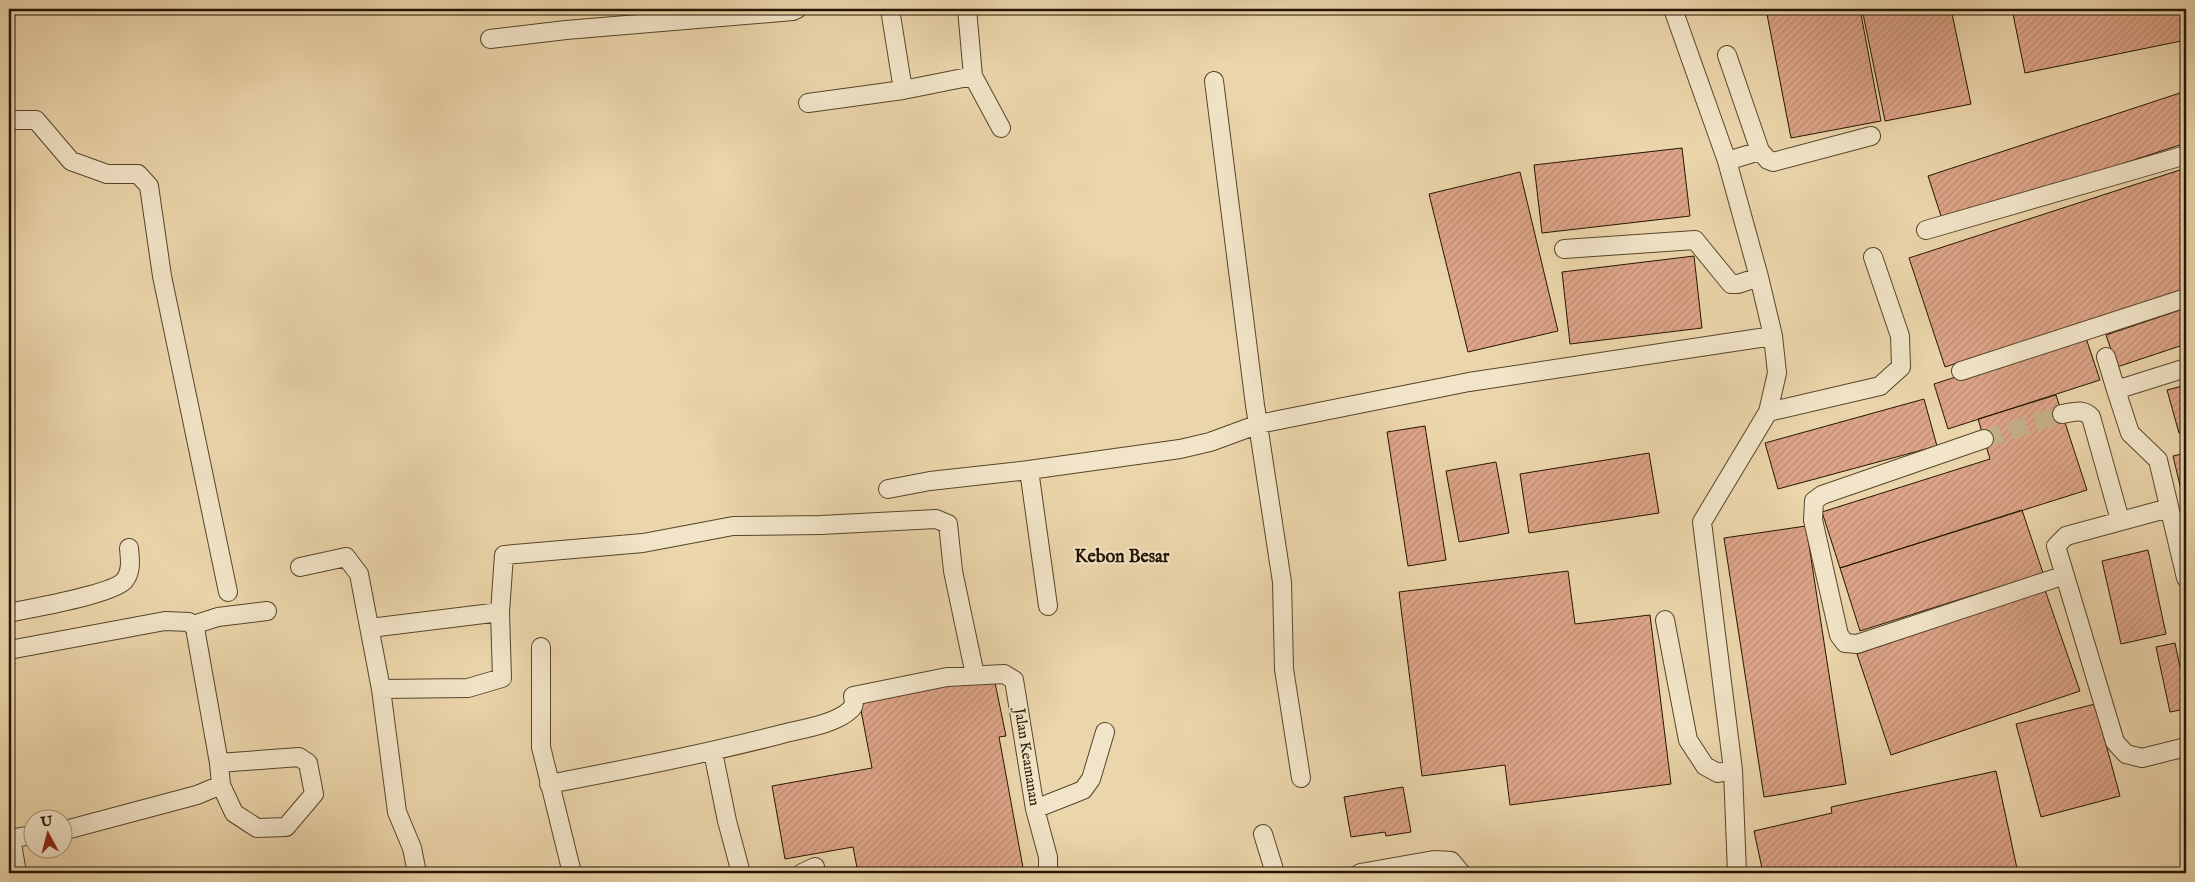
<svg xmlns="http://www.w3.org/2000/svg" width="2195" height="882" font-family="'IM FELL English',serif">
	<defs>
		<pattern id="building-hatch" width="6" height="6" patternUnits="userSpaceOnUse" patternTransform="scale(1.25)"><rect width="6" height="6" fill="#dda487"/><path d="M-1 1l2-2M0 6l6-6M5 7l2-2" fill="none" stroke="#be8c73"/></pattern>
	</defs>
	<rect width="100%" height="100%" fill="#ebd5aa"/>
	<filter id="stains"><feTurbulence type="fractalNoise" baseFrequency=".004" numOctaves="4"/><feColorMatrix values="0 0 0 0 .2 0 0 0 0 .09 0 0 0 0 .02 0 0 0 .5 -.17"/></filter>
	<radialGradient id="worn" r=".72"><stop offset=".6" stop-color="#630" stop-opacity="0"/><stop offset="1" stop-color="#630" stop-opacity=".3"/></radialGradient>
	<path fill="url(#building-hatch)" stroke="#241501" d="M 1766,9 L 1860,9 L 1881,121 L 1791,138 Z
		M 1862,9 L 1951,9 L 1971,104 L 1885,121 Z
		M 2012,9 L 2186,9 L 2186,40 L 2025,73 Z
		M 2186,91 L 2186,143 L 1943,222 L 1928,176 Z
		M 1682,148 L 1690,216 L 1542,233 L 1534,165 Z
		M 2186,168 L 2186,289 L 1945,367 L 1909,258 Z
		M 1520,172 L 1558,331 L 1468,352 L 1429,194 Z
		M 1694,256 L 1702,328 L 1570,344 L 1562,272 Z
		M 2186,308 L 2186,344 L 2117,367 L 2106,335 Z
		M 2085,335 L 2100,380 L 1948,429 L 1934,384 Z
		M 2186,385 L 2186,431 L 2179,433 L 2167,390 Z
		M 2056,395 L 2087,490 L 1840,568 L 1822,512 L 1990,459 L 1978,419 Z
		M 1924,399 L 1937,446 L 1778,489 L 1765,443 Z
		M 1425,426 L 1446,560 L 1408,566 L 1387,432 Z
		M 1649,453 L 1659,513 L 1529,533 L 1520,474 Z
		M 2186,453 L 2186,511 L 2173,456 Z
		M 1496,462 L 1509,533 L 1459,542 L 1446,471 Z
		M 2022,510 L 2043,573 L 1860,631 L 1840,568 Z
		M 1806,526 L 1846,784 L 1764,797 L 1724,538 Z
		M 2148,550 L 2166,634 L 2121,644 L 2102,561 Z
		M 1568,571 L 1575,624 L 1650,615 L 1671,784 L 1510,805 L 1505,765 L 1422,776 L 1399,592 Z
		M 2045,590 L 2080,691 L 1891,755 L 1857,654 Z
		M 2175,643 L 2186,696 L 2186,709 L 2170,712 L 2156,647 Z
		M 994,678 L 1006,736 L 999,737 L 1024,873 L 858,873 L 853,847 L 785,859 L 772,786 L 872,768 L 859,700 Z
		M 2095,704 L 2120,796 L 2041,817 L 2016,724 Z
		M 1996,771 L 2018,873 L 1763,873 L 1754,831 L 1832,813 L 1831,807 Z
		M 1403,787 L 1411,832 L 1386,836 L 1385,832 L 1351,837 L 1344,797 Z"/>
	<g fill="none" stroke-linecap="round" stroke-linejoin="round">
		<path stroke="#c3af88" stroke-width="18" stroke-dasharray="18 9" stroke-linecap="butt" d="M 1984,439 L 2062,414"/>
		<g stroke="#56452b" stroke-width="20">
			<path id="minor" d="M 967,9 L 973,76 L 1001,128
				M 1673,9 L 1727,161 L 1759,277 L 1773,336 L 1777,373 L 1768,412 L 1702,522 L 1733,770 L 1737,873
				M 490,39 L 566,30 L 793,11 L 797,9
				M 1727,55 L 1760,151 L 1727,161
				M 1214,81 L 1255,405 L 1282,582 L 1284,669 L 1301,778
				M 903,90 L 973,76
				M 808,103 L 903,90 L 890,9
				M 9,120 L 36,120 L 71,161 L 107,174 L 138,174 L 149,186 L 162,276 L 228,592
				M 1760,151 L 1768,160 L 1773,162 L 1871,136
				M 1926,230 L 2186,155
				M 1564,249 L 1695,240 L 1731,284 L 1738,284 L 1759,277
				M 2106,357 L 2116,390
				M 2186,368 L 2116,390 L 2130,433 L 2158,460 L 2186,578
				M 1961,371 L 2186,298
				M 1768,412 L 1880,386 L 1901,367 L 1900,336 L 1873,257
				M 2062,414 C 2074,412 2083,408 2091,417 L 2120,520
				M 1984,439 L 1822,495 L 1814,501 L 1813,520 L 1839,635 L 1845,643 L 1857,644 L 2065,575
				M 1029,470 L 1048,606
				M 888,489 L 930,481 L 1029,470 L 1180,449 L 1210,442 L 1259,424 L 1469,382 L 1773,336
				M 2169,508 L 2066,536 L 2056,546 L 2115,742 L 2126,754 L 2142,758 L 2186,747
				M 300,567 L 346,557 L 359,574 L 381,689 L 397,812 L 412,848 L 417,873
				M 9,613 C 31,608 110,595 124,581 C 132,572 130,559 129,548
				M 1665,620 L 1688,740 L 1705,766 L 1718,773 L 1733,770
				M 193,625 L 218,617 L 267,611
				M 370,628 L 500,612 L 504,555 L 643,543 L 733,526 L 821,525 L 936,519 L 948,524 L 953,571 L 975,675
				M 541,647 L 541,747 L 572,873
				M 9,650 L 165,621 L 189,622 L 195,628 L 219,763 L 221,785 L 234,813 L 257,828 L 286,827 L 314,794 L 308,763 L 299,757 L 219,763
				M 381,689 L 468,688 L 502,678 L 500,612
				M 713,752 L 727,821 L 741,873
				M 549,784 C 627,769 705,754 782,734 C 801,729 836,724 850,710 C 855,706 854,702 853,696 L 947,677 L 1004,674 L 1014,680 L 1035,809 L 1048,857 L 1048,873
				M 1035,809 L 1083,790 L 1091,779 L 1105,732
				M 62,831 L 197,795 L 221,785
				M 1263,834 L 1275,873
				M 11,838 L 17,873
				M 9,839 L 32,835
				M 802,873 L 815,867
				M 1360,873 L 1434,860 L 1451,861 L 1461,873"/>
		</g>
		<use href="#minor" stroke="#f2e4c8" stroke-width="18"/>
	</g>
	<g text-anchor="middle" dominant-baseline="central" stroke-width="4" stroke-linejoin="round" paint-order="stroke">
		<g font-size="15" fill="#241501" stroke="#f2e4c8">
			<text transform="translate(1027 757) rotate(81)">Jalan Keamanan</text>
		</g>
		<g font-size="18" font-weight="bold" fill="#241501" stroke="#f2e4c8">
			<text x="1122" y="557">Kebon Besar</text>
		</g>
	</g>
	<rect width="2195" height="882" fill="none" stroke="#ebd5aa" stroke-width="30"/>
	<rect x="10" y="10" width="2175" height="862" fill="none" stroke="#241501" stroke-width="2.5"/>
	<rect x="15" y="15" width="2165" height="852" fill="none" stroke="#241501"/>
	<g transform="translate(48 834) rotate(353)"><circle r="24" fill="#f2e4c8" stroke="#a09178"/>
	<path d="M0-4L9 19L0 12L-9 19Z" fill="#8f2418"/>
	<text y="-8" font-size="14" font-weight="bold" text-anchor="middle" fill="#241501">U</text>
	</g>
	<rect width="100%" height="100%" filter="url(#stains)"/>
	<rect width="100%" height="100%" fill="url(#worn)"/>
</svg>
